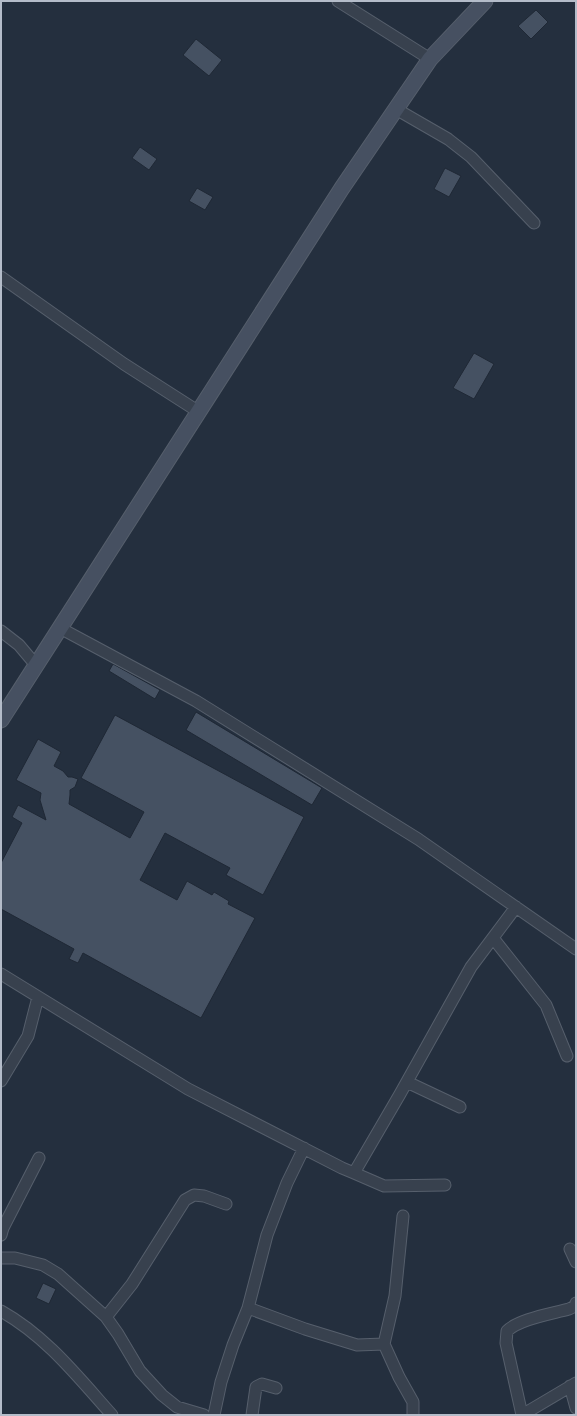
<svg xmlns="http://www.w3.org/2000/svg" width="577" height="1416" font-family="Roboto,sans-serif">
	<rect width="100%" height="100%" fill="#242f3e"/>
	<path fill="#455162" stroke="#1f2835" d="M 536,10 L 548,22 L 531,39 L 518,26 Z
		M 196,39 L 222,60 L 209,76 L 183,55 Z
		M 140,147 L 157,159 L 149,170 L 132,158 Z
		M 445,168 L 461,176 L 449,197 L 434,189 Z
		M 197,188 L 213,197 L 205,210 L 189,201 Z
		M 474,353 L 494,364 L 474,399 L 453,388 Z
		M 113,664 L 160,690 L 155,699 L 109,671 Z
		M 196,712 L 322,788 L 312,805 L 186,730 Z
		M 115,715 L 304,817 L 263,895 L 226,875 L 230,868 L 165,833 L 140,880 L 177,900 L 187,881 L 212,895 L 214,892 L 229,901 L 228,904 L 255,918 L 201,1018 L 83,953 L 78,963 L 69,959 L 74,949 L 1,909 L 1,863 L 22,823 L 12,817 L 18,805 L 46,820 L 40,800 L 41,793 L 16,780 L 38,739 L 61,752 L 54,766 L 63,771 L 68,777 L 72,777 L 78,779 L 75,787 L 70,790 L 70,795 L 69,804 L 130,838 L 144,812 L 81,778 Z
		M 43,1283 L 56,1289 L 49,1304 L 36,1298 Z"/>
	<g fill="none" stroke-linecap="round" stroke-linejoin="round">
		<g stroke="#565f6c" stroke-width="13">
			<path id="street" d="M 338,1 L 430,59
				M 396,109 L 448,139 L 471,157 L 534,223
				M 1,277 L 124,364 L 199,412
				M 60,628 L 196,701 L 418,839 L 576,949
				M 1,631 L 19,645 L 35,664
				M 493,938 L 546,1005 L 567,1056
				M 1,974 L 188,1089 L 342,1168 L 354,1173 L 400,1094 L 471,967 L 516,907
				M 1,1081 L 28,1036 L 38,997
				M 407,1082 L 460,1107
				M 354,1173 L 384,1186 L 445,1185
				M 1,1235 L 3,1228 L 39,1158
				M 570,1249 L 576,1262
				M 1,1258 L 15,1258 L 43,1265 L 58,1274 L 106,1317 L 118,1334 L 140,1371 L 162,1395 L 177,1407 L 204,1415
				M 248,1308 L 305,1329 L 357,1345 L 384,1344 L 399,1377 L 413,1402 L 413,1415
				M 1,1311 C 46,1336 78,1377 112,1415
				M 106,1317 L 132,1284 L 185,1200 L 194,1195 L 204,1196 L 226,1204
				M 384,1344 L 395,1296 L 403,1216
				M 570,1386 L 576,1408
				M 214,1415 L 221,1382 L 233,1345 L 248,1308 L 267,1235 L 287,1183 L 304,1148
				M 252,1415 L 256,1387 L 262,1384 L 276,1388
				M 522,1415 L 506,1343 L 507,1331 C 519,1319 551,1314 569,1309 L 575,1306 L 576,1303
				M 522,1415 L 576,1383"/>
		</g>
		<g stroke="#565f6c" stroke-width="17">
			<path id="secondary" d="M 1,720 L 342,188 L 430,59 L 485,1"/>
		</g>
		<use href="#street" stroke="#38414e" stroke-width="11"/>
		<use href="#secondary" stroke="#465061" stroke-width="15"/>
	</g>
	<rect width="577" height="1416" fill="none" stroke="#b4bcc9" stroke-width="4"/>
</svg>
